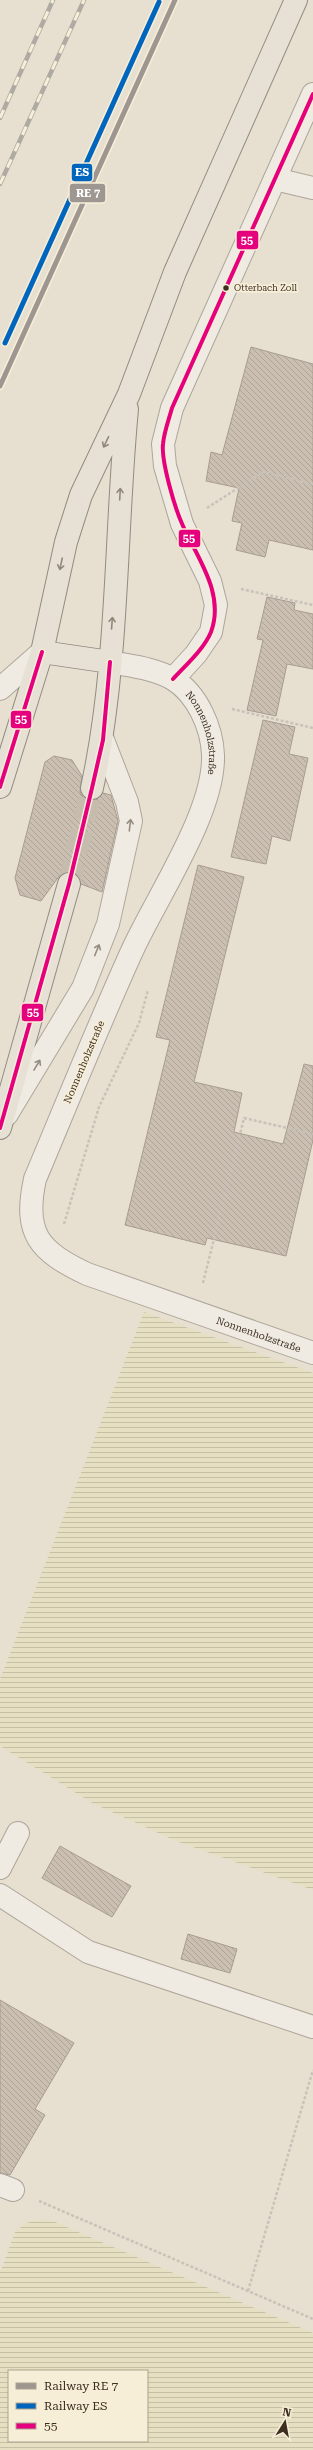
<svg xmlns="http://www.w3.org/2000/svg" width="313" height="2450" font-family="'Roboto Serif',serif">
	<defs>
		<pattern id="farmland-rules" width="6" height="5" patternUnits="userSpaceOnUse"><rect width="6" height="5" fill="#e6dfc2"/><path d="M0 2.5h6" fill="none" stroke="#c6c0a6"/></pattern>
		<pattern id="building-back-hatch" width="6" height="6" patternUnits="userSpaceOnUse"><rect width="6" height="6" fill="#cbbfb2"/><path d="M-1 5l2 2M0 0l6 6M5-1l2 2" fill="none" stroke="#afa499"/></pattern>
	</defs>
	<rect width="100%" height="100%" fill="#e7e0d1"/>
	<path fill="url(#farmland-rules)" fill-rule="evenodd" d="M 144,1312 L 313,1373 L 313,1890 L 176,1841 L 94,1804 L 0,1746 L 0,1679 Z
		M 42,2219 L 55,2222 L 313,2333 L 313,2450 L 0,2450 L 0,2273 L 15,2232 L 26,2223 ZM 9,2371 L 147,2371 L 147,2441 L 9,2441 Z"/>
	<path fill="url(#building-back-hatch)" stroke="#a89c90" d="M 251,347 L 313,364 L 313,550 L 269,540 L 265,557 L 236,550 L 242,523 L 232,521 L 239,488 L 206,481 L 211,452 L 222,455 Z
		M 267,597 L 295,603 L 294,610 L 313,614 L 313,669 L 287,664 L 276,716 L 247,710 L 263,640 L 257,639 Z
		M 263,720 L 295,727 L 289,754 L 308,758 L 290,841 L 272,836 L 266,864 L 231,857 Z
		M 54,756 L 72,760 L 82,776 L 80,792 L 84,798 L 96,800 L 103,793 L 111,795 L 118,821 L 102,892 L 81,884 L 78,875 L 66,872 L 60,875 L 41,901 L 20,895 L 15,878 L 45,762 Z
		M 198,865 L 244,877 L 194,1082 L 242,1093 L 234,1132 L 283,1144 L 304,1064 L 313,1066 L 313,1140 L 286,1256 L 207,1238 L 205,1245 L 125,1225 L 170,1040 L 156,1037 Z
		M 60,1846 L 131,1886 L 112,1917 L 42,1878 Z
		M 188,1934 L 237,1949 L 230,1973 L 181,1959 Z
		M 0,2000 L 74,2043 L 35,2109 L 45,2115 L 10,2175 L 0,2173 Z"/>
	<g fill="none" stroke-linecap="round" stroke-linejoin="round">
		<path stroke="#c5bcae" stroke-width="22" stroke-dasharray="22 11" stroke-linecap="butt" d="M 69,884 L 92,788"/>
		<g stroke="#ada599" stroke-width="24">
			<g id="minor">
				<path d="M 275,179 L 313,188"/>
				<path id="s1" d="M 110,662 C 130,666 154,668 173,679 C 197,694 212,727 213,755 C 215,812 156,898 132,951 C 98,1026 67,1103 35,1179 C 23,1234 39,1251 87,1274 L 313,1353"/>
				<path d="M 173,679 L 196,654 L 211,632 L 216,605 L 210,581 L 182,524 L 165,466 L 163,444 L 172,408 L 313,94"/>
				<path d="M 0,689 L 42,652"/>
				<path d="M 7,1114 L 83,988 L 108,924 L 131,821 L 127,802 L 103,740"/>
				<path d="M 0,1868 L 18,1833"/>
				<path d="M 0,1895 L 88,1952 L 313,2027"/>
				<path d="M 0,2185 L 13,2190"/>
			</g>
		</g>
		<g stroke="#928b80" stroke-width="24">
			<path id="major" d="M 42,652 L 110,662
				M 0,787 L 42,652 L 66,542 L 81,495 L 129,394 L 175,272 L 296,0
				M 92,788 C 119,664 115,535 127,409
				M 0,1128 L 69,884"/>
		</g>
		<path stroke="#c8c2b9" stroke-width="2.5" stroke-dasharray="3 2" stroke-linecap="butt" d="M 207,508 L 263,472 L 313,484
			M 241,589 L 313,605
			M 232,709 L 313,728
			M 64,1224 L 99,1107 L 139,1023 L 148,990
			M 203,1283 L 244,1118 L 313,1134
			M 39,2201 L 313,2319
			M 248,2291 L 313,2070"/>
		<use href="#minor" stroke="#efebe3" stroke-width="22"/>
		<use href="#major" stroke="#e6e1d4" stroke-width="22"/>
		<g stroke="#afaaa2" stroke-width="4.5">
			<path id="rail" d="M 0,118 L 53,0
				M 0,184 L 84,0"/>
		</g>
		<use href="#rail" stroke="#f7eed8" stroke-width="3" stroke-dasharray="9" stroke-linecap="butt"/>
		<g stroke="#f7eed8" stroke-width="7">
			<path id="bus-1" d="M 173,679 C 186,665 204,649 211,632 C 225,594 198,559 183,526 C 175,509 161,461 163,444 C 164,432 169,419 172,408 L 313,94
				M 0,787 L 42,652
				M 0,1128 L 69,884 L 92,788 L 103,740 L 110,662"/>
		</g>
		<use href="#bus-1" stroke="#e5007d" stroke-width="4"/>
		<g stroke="#f7eed8" stroke-width="8">
			<path id="rail-1" d="M 0,386 L 175,0"/>
		</g>
		<g stroke="#f7eed8" stroke-width="8">
			<path id="rail-2" d="M 5,343 L 159,2"/>
		</g>
		<use href="#rail-1" stroke="#9e9690" stroke-width="5"/>
		<use href="#rail-2" stroke="#0065bd" stroke-width="5"/>
	</g>
	<defs><path id="oneway-shaft" d="M-6 0H5M1.5-3L5.5 0L1.5 3" fill="none" stroke-width="1.6" stroke-linecap="round" stroke-linejoin="round"/></defs>
	<g stroke="#92887a">
		<use href="#oneway-shaft" transform="translate(106 442) rotate(116)"/>
		<use href="#oneway-shaft" transform="translate(120 494) rotate(-87)"/>
		<use href="#oneway-shaft" transform="translate(61 564) rotate(102)"/>
		<use href="#oneway-shaft" transform="translate(112 623) rotate(-86)"/>
	</g>
	<g stroke="#968c82">
		<use href="#oneway-shaft" transform="translate(130 825) rotate(-83)"/>
		<use href="#oneway-shaft" transform="translate(97 950) rotate(-68)"/>
		<use href="#oneway-shaft" transform="translate(37 1065) rotate(-59)"/>
	</g>
	<circle fill="#3d2e20" stroke="#f7eed8" stroke-width="1.5" cx="226" cy="288" r="3.5"/>
	<g text-anchor="middle" dominant-baseline="central" stroke-width="3.5" stroke-linejoin="round" paint-order="stroke">
		<g font-size="9" fill="#3d2e20" stroke="#f7eed8" text-anchor="start">
			<text x="234" y="288">Otterbach Zoll</text>
		</g>
		<g font-size="10" fill="#3d2e20" stroke="#f7eed8">
			<text stroke="none"><textPath href="#s1" startOffset="130">Nonnenholzstraße</textPath></text>
			<text transform="translate(84 1062) rotate(-67)">Nonnenholzstraße</text>
			<text stroke="none"><textPath href="#s1" startOffset="920">Nonnenholzstraße</textPath></text>
		</g>
	</g>
	<g stroke="#f7eed8" stroke-width="1.5">
		<rect x="71" y="163" width="22" height="19" rx="4" fill="#0065bd"/>
		<rect x="69" y="183" width="37" height="20" rx="4" fill="#9e9690"/>
		<rect x="236" y="230" width="23" height="20" rx="4" fill="#e5007d"/>
		<rect x="178" y="529" width="23" height="19" rx="4" fill="#e5007d"/>
		<rect x="10" y="710" width="22" height="19" rx="4" fill="#e5007d"/>
		<rect x="21" y="1003" width="23" height="19" rx="4" fill="#e5007d"/>
	</g>
	<g font-size="11" text-anchor="middle" font-weight="bold" fill="#fff">
		<text x="82" y="176">ES</text>
		<text x="88" y="197">RE 7</text>
		<text x="247" y="244">55</text>
		<text x="189" y="542">55</text>
		<text x="21" y="723">55</text>
		<text x="33" y="1016">55</text>
	</g>
	<rect x="8" y="2370" width="140" height="72" fill="#f7eed8" stroke="#ada18e"/>
	<rect x="16" y="2383" width="20" height="6" fill="#9e9690" stroke="#ada18e"/>
	<text x="44" y="2390" font-size="12" fill="#3d2e20">Railway RE 7</text>
	<rect x="16" y="2403" width="20" height="6" fill="#0065bd" stroke="#ada18e"/>
	<text x="44" y="2410" font-size="12" fill="#3d2e20">Railway ES</text>
	<rect x="16" y="2423" width="20" height="6" fill="#e5007d" stroke="#ada18e"/>
	<text x="44" y="2430" font-size="12" fill="#3d2e20">55</text>
	<g transform="translate(285 2422) rotate(11)" stroke="#f7eed8" stroke-width="3" paint-order="stroke">
	<path d="M0-3L7 15L0 10L-7 15Z" fill="#3d2e20"/>
	<text y="-6" font-size="11" font-weight="bold" text-anchor="middle" fill="#3d2e20">N</text>
	</g>
</svg>
